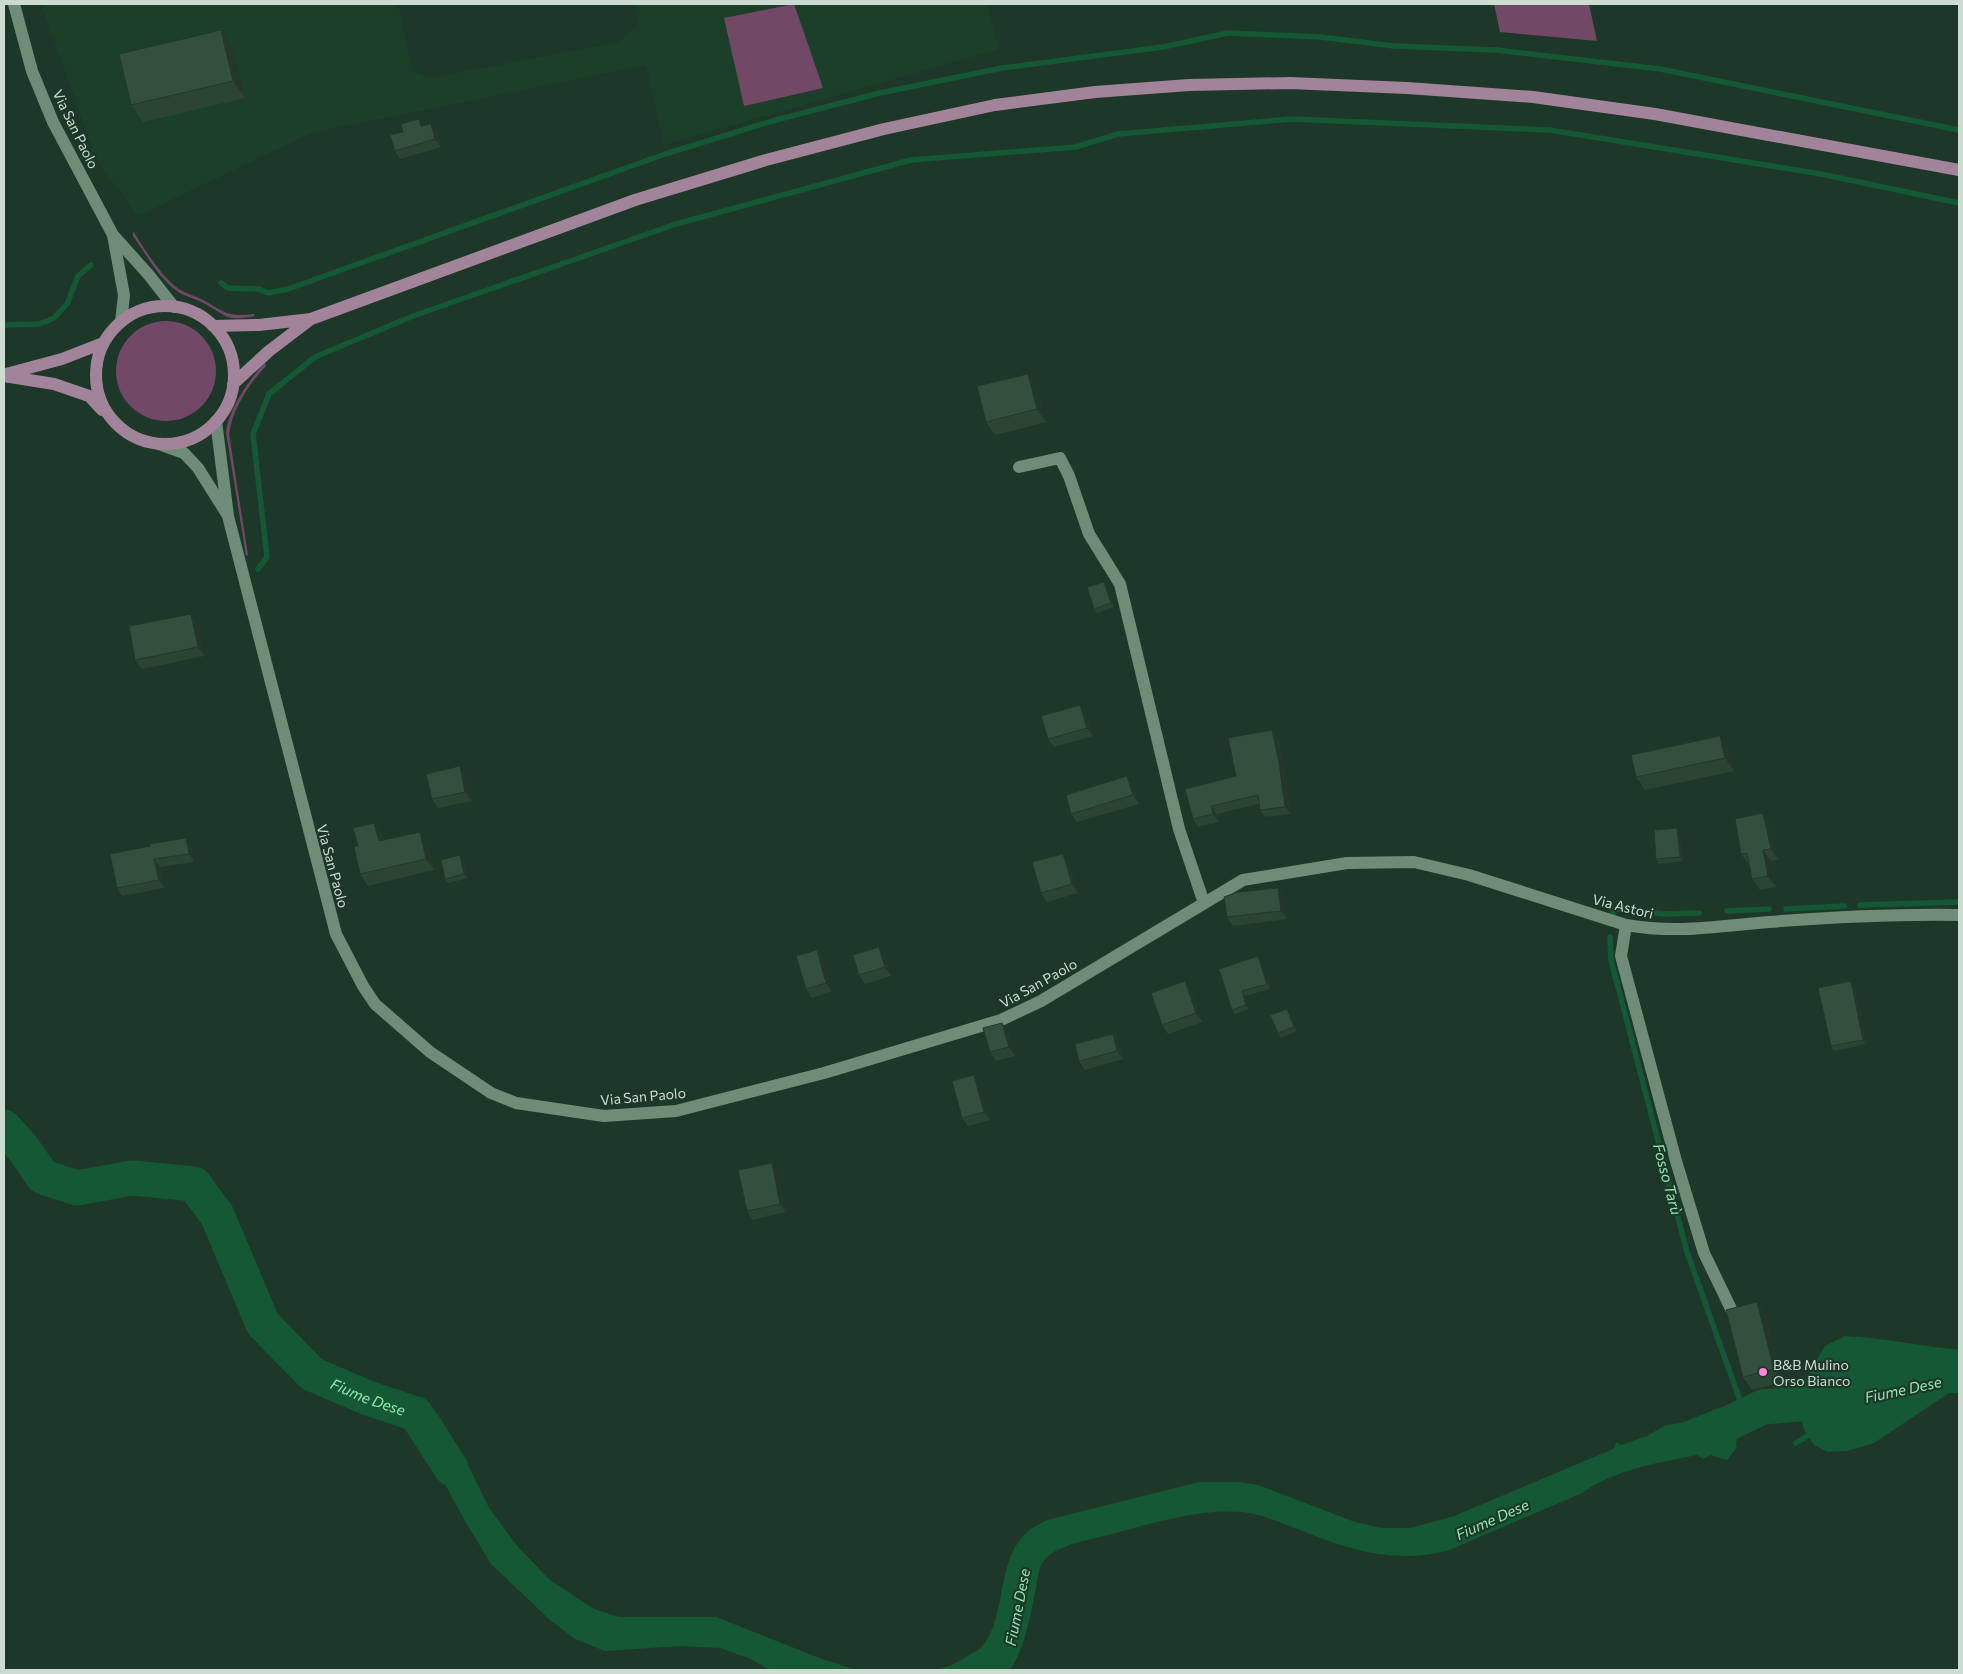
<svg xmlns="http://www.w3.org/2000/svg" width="1963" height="1674" font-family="Commissioner,sans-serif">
	<rect width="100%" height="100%" fill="#1d3828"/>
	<path fill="#1c3f2a" d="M 41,4 L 398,4 L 413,72 L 430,78 L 619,42 L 639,24 L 633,4 L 987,4 L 999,49 L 664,145 L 646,65 L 311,133 L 138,216 L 97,161 Z"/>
	<path fill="#714865" d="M 794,4 L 823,88 L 744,106 L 724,18 Z
		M 1494,4 L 1589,4 L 1597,41 L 1500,32 Z
		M 133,231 C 144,248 162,278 179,289 C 186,294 196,296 203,300 C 226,313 228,317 254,314 L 255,316 C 225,322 228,316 205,304 C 197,299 187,297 180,293 C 160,281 146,254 133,236 Z
		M116 371a50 50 0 1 1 100 0a50 50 0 1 1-100 0Z
		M 265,363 L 266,366 C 248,385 233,408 229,434 L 248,555 L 246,556 L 226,432 C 229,409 248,380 265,363 Z"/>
	<path fill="#155835" d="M 1845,1336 C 1884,1338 1921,1346 1959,1350 L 1959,1393 L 1949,1393 L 1874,1443 L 1847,1451 L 1828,1452 L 1814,1445 L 1804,1430 L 1799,1411 L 1800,1389 L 1825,1346 Z
		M 1748,1401 L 1752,1416 L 1750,1417 L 1751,1423 L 1737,1436 L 1736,1444 L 1737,1447 L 1727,1460 L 1711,1455 L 1703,1459 L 1697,1455 C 1657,1463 1616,1469 1582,1493 L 1447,1551 C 1394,1564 1349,1550 1300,1530 C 1281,1523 1262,1514 1242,1512 C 1198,1508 1147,1525 1104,1536 C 1087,1540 1053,1546 1043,1562 C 1038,1568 1038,1580 1036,1588 C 1030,1615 1026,1647 1010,1670 L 930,1670 C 941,1670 956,1664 966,1657 C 970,1654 978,1651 982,1647 C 1008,1614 995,1565 1025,1534 C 1030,1528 1040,1524 1047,1520 L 1199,1482 L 1240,1482 L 1258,1485 L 1355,1522 L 1381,1528 L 1411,1528 L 1454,1516 L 1613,1449 L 1615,1447 L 1616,1442 L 1621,1445 L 1647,1436 L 1664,1426 L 1684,1422 L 1716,1409 Z
		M 437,1413 L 463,1455 L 489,1508 L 518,1547 L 550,1580 L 594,1609 L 619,1617 L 716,1617 L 822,1659 L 854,1669 L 868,1670 L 770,1670 L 751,1659 L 720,1648 L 680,1646 L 605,1651 L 575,1639 L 550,1620 L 491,1564 L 465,1521 L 419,1436 Z"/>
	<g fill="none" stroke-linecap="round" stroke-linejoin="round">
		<path stroke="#155835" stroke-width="5.5" d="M 221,283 L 228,288 L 259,289 L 268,293 L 288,289 L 665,154 L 776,120 L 880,93 L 1002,68 L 1163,47 L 1228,33 L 1320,37 L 1394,46 L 1496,50 L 1660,69 L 1959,130
			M 4,325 L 39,324 L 54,318 L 67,304 L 78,276 L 91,265
			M 258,569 L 267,557 L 253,434 L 269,394 L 315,357 L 413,316 L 676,224 L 911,160 L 1076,147 L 1118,134 L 1291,119 L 1550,130 L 1821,174 L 1959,203
			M 1860,905 L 1959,902
			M 1786,909 L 1844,906
			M 1727,911 L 1769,909
			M 1648,912 L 1664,914 L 1699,913
			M 1613,914 L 1613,909 L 1632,911
			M 1610,937 L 1611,960 L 1687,1252 L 1743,1409
			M 1796,1443 L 1813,1432"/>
		<g stroke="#155835" stroke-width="35">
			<path id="s1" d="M 4,1127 L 22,1147 L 43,1177 L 77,1188 L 132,1178 L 194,1184 L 217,1215 L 263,1324 L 312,1374 L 368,1398 L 416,1414 L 451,1468"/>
			<path d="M 1708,1433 L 1763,1407 L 1847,1400"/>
		</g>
		<path stroke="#6e8c78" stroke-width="12" d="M 14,4 L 32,71 L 53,122 L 113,235 L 148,274 L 174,307
			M 113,235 L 124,295 L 121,322
			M 216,421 L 228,516 L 336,934 L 363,986 L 375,1004 L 430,1052 L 491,1093 L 516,1103 L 604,1116 L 676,1111 L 824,1073 L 1001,1020 L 1041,1001 L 1243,880 L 1347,863 L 1414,862 L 1469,875 L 1626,925 C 1678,934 1718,926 1769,922 C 1833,917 1896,914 1959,915
			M 159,444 L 184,453 L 198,468 L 227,514
			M 1019,467 L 1060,458 L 1069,476 L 1089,534 L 1120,584 L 1179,829 L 1204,903
			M 1626,925 L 1621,956 L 1676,1161 L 1704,1253 L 1734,1315"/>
		<path stroke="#a2849a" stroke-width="12" d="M96 375a69 69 0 1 1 138 0a69 69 0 1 1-138 0Z
			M 213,326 L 259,325 L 311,319 L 635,200 L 766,160 L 884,129 L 995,105 L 1095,92 L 1189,85 L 1290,83 L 1407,88 L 1533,97 L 1655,114 L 1959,170
			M 6,374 L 62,359 L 103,343
			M 4,376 L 54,384 L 89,396 L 102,410
			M 233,384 L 269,351 L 311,319"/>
	</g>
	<path fill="#2c4434" d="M 221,30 L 233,47 L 245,98 L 143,122 L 131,105 Z
		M 424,126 L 437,131 L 441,147 L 400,159 L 395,151 L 403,132 Z
		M 1028,374 L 1037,387 L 1046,422 L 995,435 L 986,422 Z
		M 1104,582 L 1107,586 L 1114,607 L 1097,613 L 1094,609 Z
		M 197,623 L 204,656 L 142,669 L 135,660 Z
		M 1080,705 L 1086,713 L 1093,736 L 1054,747 L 1048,739 Z
		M 1278,737 L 1285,770 L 1291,814 L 1265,817 L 1260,810 L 1259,804 L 1217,814 L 1219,822 L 1198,827 L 1193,819 Z
		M 1729,748 L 1734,771 L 1645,790 L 1636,777 Z
		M 466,775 L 472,801 L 438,808 L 432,799 Z
		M 1133,785 L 1139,804 L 1077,822 L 1071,814 Z
		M 1770,824 L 1778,860 L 1771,861 L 1776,887 L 1760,890 L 1752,879 L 1750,865 L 1749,865 L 1741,854 Z
		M 1680,833 L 1683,861 L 1659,864 L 1656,859 Z
		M 382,835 L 384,840 L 428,844 L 434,870 L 368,886 L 360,874 Z
		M 191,845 L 194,862 L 160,867 L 164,888 L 122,896 L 117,888 L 110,854 Z
		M 1063,854 L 1069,862 L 1078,893 L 1047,902 L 1041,893 Z
		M 463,859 L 468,878 L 448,883 L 445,879 Z
		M 1278,888 L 1284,896 L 1287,919 L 1233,926 L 1227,917 Z
		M 817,950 L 823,958 L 832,991 L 812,998 L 806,989 Z
		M 885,956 L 891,976 L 865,984 L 859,975 Z
		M 1261,961 L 1270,989 L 1245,996 L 1249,1009 L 1235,1014 L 1232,1010 L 1219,969 Z
		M 1854,985 L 1866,1044 L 1834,1051 L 1831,1046 Z
		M 1191,990 L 1202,1022 L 1168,1034 L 1162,1025 Z
		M 1287,1009 L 1290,1013 L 1297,1031 L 1281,1038 L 1278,1033 Z
		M 1008,1031 L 1015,1056 L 996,1061 L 990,1052 Z
		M 1113,1034 L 1119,1043 L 1123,1059 L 1085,1070 L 1079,1061 Z
		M 980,1084 L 990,1120 L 968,1126 L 962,1118 Z
		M 772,1163 L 778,1171 L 786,1212 L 753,1220 L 747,1211 Z
		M 1757,1302 L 1766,1315 L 1783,1382 L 1752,1390 L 1743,1377 Z"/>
	<path fill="#24372b" d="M 221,30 L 233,47 L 245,98 L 233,81 Z
		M 431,124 L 437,131 L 441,147 L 435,139 Z
		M 1028,374 L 1037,387 L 1046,422 L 1037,409 Z
		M 1104,582 L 1107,586 L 1114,607 L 1111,603 Z
		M 191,614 L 197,623 L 204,656 L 198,647 Z
		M 1080,705 L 1086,713 L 1093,736 L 1087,728 Z
		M 1272,730 L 1278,737 L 1285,770 L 1291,814 L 1285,807 Z
		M 1720,736 L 1729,748 L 1734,771 L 1725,758 Z
		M 460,766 L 466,775 L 472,801 L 465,792 Z
		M 1127,776 L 1133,785 L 1139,804 L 1133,795 Z
		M 1211,806 L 1217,814 L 1219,822 L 1213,814 Z
		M 1763,813 L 1770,824 L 1778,860 L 1771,849 Z
		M 374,823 L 382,835 L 387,853 L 379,841 Z
		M 1677,828 L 1680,833 L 1683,861 L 1680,857 Z
		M 420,832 L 428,844 L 434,870 L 426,859 Z
		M 186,838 L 191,845 L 194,862 L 189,854 Z
		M 1763,850 L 1771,861 L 1776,887 L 1768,876 Z
		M 1063,854 L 1069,862 L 1078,893 L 1072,884 Z
		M 460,855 L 463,859 L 468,878 L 464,874 Z
		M 154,859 L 160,867 L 164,888 L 159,880 Z
		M 1278,888 L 1284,896 L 1287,919 L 1281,911 Z
		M 879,947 L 885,956 L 891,976 L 885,967 Z
		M 817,950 L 823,958 L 832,991 L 826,983 Z
		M 1258,956 L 1261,961 L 1270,989 L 1267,984 Z
		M 1185,981 L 1191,990 L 1202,1022 L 1196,1013 Z
		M 1851,981 L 1854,985 L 1866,1044 L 1863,1040 Z
		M 1242,991 L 1245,996 L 1249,1009 L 1246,1005 Z
		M 1287,1009 L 1290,1013 L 1297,1031 L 1294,1027 Z
		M 1002,1023 L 1008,1031 L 1015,1056 L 1009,1047 Z
		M 1113,1034 L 1119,1043 L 1123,1059 L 1117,1051 Z
		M 974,1075 L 980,1084 L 990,1120 L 984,1112 Z
		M 772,1163 L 778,1171 L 786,1212 L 780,1204 Z
		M 1757,1302 L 1766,1315 L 1783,1382 L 1774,1369 Z"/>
	<path fill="#334f3d" stroke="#24372b" d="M 221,30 L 233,81 L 131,105 L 119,54 Z
		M 419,119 L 421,126 L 431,124 L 435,139 L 395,151 L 390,135 L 403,132 L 401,124 Z
		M 1028,374 L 1037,409 L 986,422 L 977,386 Z
		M 1104,582 L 1111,603 L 1094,609 L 1087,587 Z
		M 191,614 L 198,647 L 135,660 L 129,626 Z
		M 1080,705 L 1087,728 L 1048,739 L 1041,716 Z
		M 1272,730 L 1279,762 L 1285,807 L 1260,810 L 1258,795 L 1211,806 L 1213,814 L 1193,819 L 1185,789 L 1236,776 L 1228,738 Z
		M 1720,736 L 1725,758 L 1636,777 L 1631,755 Z
		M 460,766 L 465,792 L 432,799 L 426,774 Z
		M 1127,776 L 1133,795 L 1071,814 L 1066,795 Z
		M 1763,813 L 1771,849 L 1763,850 L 1768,876 L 1752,879 L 1747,853 L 1741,854 L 1735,819 Z
		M 374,823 L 379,841 L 420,832 L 426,859 L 360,874 L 354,847 L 358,846 L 353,828 Z
		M 1677,828 L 1680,857 L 1656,859 L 1654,830 Z
		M 186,838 L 189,854 L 154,859 L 159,880 L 117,888 L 110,854 L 150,846 L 150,844 Z
		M 1063,854 L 1072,884 L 1041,893 L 1032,862 Z
		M 460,855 L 464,874 L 445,879 L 441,860 Z
		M 1278,888 L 1281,911 L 1227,917 L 1224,897 L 1238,892 Z
		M 879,947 L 885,967 L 859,975 L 853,955 Z
		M 817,950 L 826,983 L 806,989 L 796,956 Z
		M 1258,956 L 1267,984 L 1242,991 L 1246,1005 L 1232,1010 L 1219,969 Z
		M 1185,981 L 1196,1013 L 1162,1025 L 1151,993 Z
		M 1851,981 L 1863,1040 L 1831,1046 L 1818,988 Z
		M 1287,1009 L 1294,1027 L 1278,1033 L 1270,1015 Z
		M 1002,1023 L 1009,1047 L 990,1052 L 983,1028 Z
		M 1113,1034 L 1117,1051 L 1079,1061 L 1075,1044 Z
		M 974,1075 L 984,1112 L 962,1118 L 952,1081 Z
		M 772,1163 L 780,1204 L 747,1211 L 738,1170 Z
		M 1757,1302 L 1774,1369 L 1743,1377 L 1726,1310 Z"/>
	<circle fill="#ff85df" stroke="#1d3828" stroke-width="2" cx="1763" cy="1372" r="5"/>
	<g text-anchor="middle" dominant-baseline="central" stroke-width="4.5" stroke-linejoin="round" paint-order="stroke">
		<g font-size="14" fill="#ccdcd1" stroke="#1d3828">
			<text transform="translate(76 129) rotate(64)">Via San Paolo</text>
			<text transform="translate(333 866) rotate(75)">Via San Paolo</text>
			<text transform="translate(1623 906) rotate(14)">Via Astori</text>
			<text transform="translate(1038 983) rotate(-29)">Via San Paolo</text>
			<text transform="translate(643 1096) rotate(-5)">Via San Paolo</text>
		</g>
		<g font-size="14" fill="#ccdcd1" stroke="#1d3828" text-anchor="start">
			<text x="1773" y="1364">B&amp;B Mulino<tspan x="1773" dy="16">Orso Bianco</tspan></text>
		</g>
		<g font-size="15" font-style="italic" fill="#8de8b0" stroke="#1d3828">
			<text transform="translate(1668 1179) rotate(75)">Fosso Tarù</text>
			<text transform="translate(1903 1389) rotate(-12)">Fiume Dese</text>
			<text stroke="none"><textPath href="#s1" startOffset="505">Fiume Dese</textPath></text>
			<text transform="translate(1492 1519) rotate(-24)">Fiume Dese</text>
			<text transform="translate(1017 1607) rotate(-79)">Fiume Dese</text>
		</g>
	</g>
	<rect width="1963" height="1674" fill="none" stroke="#ccdcd1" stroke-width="10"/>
</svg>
